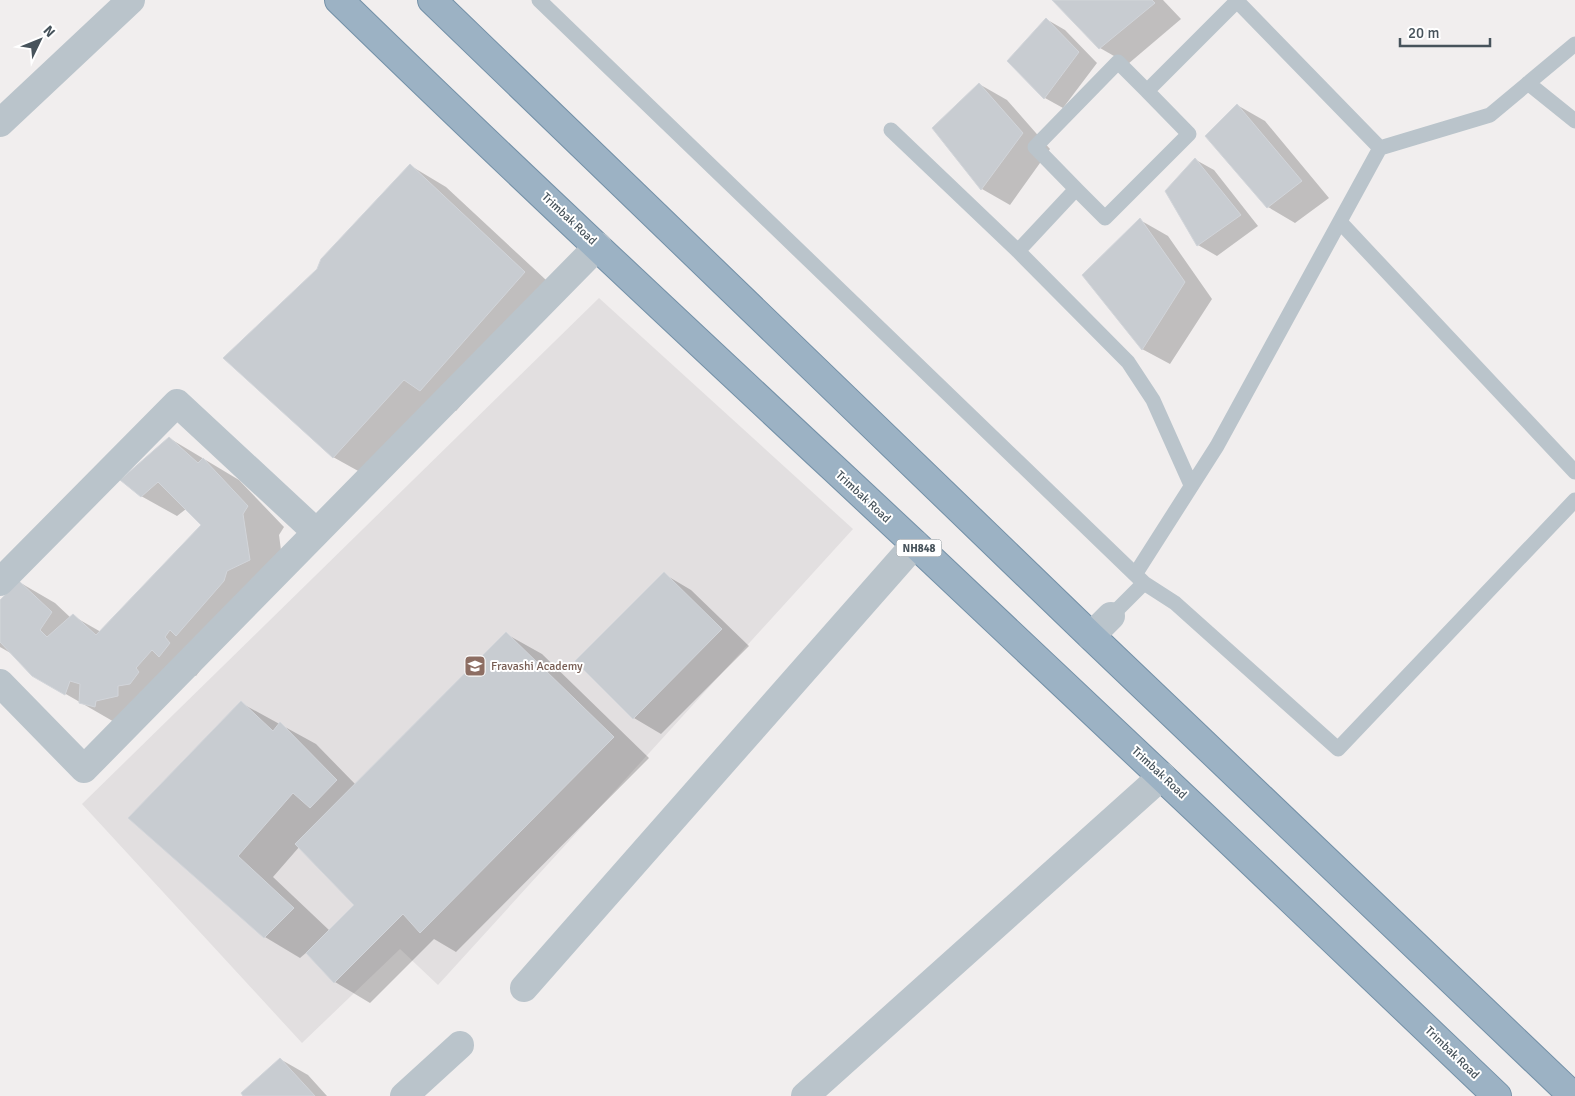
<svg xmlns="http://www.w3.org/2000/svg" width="1575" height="1096" font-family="Signika,sans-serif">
	<rect width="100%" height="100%" fill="#f1eeee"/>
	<path fill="#e2dfe0" d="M 599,298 L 853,529 L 438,985 L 400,949 L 302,1043 L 82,804 Z"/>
	<path fill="#0003" fill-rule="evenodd" d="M 1054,0 L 1163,0 L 1181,19 L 1128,64 L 1100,48 Z
		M 1046,19 L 1065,30 L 1097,63 L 1063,108 L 1045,98 Z
		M 979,84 L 1007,100 L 1050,149 L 1010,205 L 982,189 L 934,128 Z
		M 1237,105 L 1265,121 L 1329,198 L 1295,223 L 1268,207 Z
		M 1196,160 L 1214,170 L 1258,226 L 1217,256 L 1198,245 Z
		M 411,166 L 446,187 L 560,293 L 456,411 L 439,401 L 369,477 L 333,457 L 318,270 Z
		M 1140,220 L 1168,236 L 1212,299 L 1170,364 L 1142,349 Z
		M 169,438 L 239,480 L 284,527 L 279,535 L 285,580 L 205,664 L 196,676 L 187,671 L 116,723 L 33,675 L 14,655 L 0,647 L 0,602 L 19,582 L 55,603 L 71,618 L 73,616 L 101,632 L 202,525 L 186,509 L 177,516 L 141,496 Z
		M 664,574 L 691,590 L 749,646 L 661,734 L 634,718 Z
		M 506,634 L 542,654 L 649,758 L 456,952 L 434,939 L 370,1003 L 335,982 L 307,952 L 300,958 L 265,937 L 130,818 L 241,703 L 316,744 L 356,785 ZM 300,846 L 356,905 L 330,931 L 273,877 Z
		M 280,1059 L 308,1075 L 327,1096 L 245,1096 Z"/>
	<path fill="#c8ccd1" stroke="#d2d5da" d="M 1052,0 L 1152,0 L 1155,3 L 1099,49 Z
		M 1046,18 L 1079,52 L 1044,99 L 1007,61 Z
		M 979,83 L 1023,133 L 981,190 L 932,128 Z
		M 1237,104 L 1302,181 L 1267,208 L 1205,136 Z
		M 1195,158 L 1241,215 L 1197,246 L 1165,191 Z
		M 410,164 L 525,272 L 420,391 L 404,380 L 333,458 L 223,358 L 317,269 L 321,259 Z
		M 1140,218 L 1185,282 L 1142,350 L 1082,275 Z
		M 169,437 L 198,463 L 203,458 L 248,506 L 243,514 L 250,560 L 227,571 L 224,581 L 176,636 L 170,630 L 165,637 L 170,643 L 159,657 L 152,650 L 136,668 L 139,672 L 130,684 L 118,686 L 118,696 L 96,701 L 95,707 L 79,703 L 80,684 L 70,681 L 65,695 L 32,676 L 0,642 L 0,600 L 19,581 L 52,612 L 40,630 L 47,637 L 73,614 L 96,635 L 201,525 L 158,482 L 141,497 L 120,480 Z
		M 664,572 L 722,629 L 633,719 L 575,661 Z
		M 506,632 L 614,737 L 420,933 L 403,914 L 334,983 L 306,953 L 354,905 L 295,844 Z
		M 241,701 L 273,731 L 280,722 L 337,780 L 310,808 L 293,793 L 238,856 L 294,908 L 264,938 L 128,818 Z
		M 280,1058 L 315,1096 L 243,1096 L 241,1093 Z"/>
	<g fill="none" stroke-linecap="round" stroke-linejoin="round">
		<g stroke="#7390a7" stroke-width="30">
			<path id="trunk" d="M 339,0 C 534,190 734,375 933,561 C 1122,738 1310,917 1497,1096
				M 432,0 L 1091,636 L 1573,1096"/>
		</g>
		<path stroke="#bac4cb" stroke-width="15" d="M 539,0 L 1144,583 L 1175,603 L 1338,749 L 1575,500
			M 1236,0 L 1380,148
			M 1528,83 L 1575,121
			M 891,130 L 1018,251 L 1128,362 L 1153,400 L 1191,485
			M 1076,189 L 1105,218 L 1189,134 L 1147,91
			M 1340,222 L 1575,472
			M 1018,251 L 1076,189 L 1035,147 L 1118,62 L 1147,91 L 1237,1
			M 1136,573 L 1217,446 L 1380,148 L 1490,115 L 1575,44
			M 1111,616 L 1144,583"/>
		<path stroke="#bac4cb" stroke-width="28" d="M 0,123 L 131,0
			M 0,582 L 177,403 L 316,532
			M 1091,636 L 1111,616
			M 0,683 L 84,769 L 598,246
			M 524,988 L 915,544
			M 404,1096 L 460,1045
			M 805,1096 L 1162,776"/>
		<use href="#trunk" stroke="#9cb2c4" stroke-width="28"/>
	</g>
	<defs>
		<g id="school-square" transform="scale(1.125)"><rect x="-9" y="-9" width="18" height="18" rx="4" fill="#8d6e63" stroke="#fff"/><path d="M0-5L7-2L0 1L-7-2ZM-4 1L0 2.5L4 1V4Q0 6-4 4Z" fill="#fff"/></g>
	</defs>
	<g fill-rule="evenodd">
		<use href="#school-square" x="475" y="666"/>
	</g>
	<g text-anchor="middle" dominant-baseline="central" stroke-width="4" stroke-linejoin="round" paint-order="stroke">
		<rect fill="#fff" stroke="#7e878c" stroke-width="1" x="896.5" y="539.5" width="45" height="17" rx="4"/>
		<g font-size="11" font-weight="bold" fill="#47535b">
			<text x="919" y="548">NH848</text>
		</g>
		<g font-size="12" fill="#47535b" stroke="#fff">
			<text transform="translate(569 219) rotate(43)">Trimbak Road</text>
			<text transform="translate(863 497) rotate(43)">Trimbak Road</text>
			<text transform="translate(1159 773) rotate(43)">Trimbak Road</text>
			<text transform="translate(1452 1053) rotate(44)">Trimbak Road</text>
		</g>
		<g font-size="12" fill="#785e54" stroke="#fff" text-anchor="start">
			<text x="491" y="666">Fravashi Academy</text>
		</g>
	</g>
	<g transform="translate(40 40) rotate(47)" stroke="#ffffff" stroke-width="4" paint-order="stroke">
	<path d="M0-4L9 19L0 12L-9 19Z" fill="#47535b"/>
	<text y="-8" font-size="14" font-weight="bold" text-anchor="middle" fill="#47535b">N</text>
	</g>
	<path d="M1400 38v8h90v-8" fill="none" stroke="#47535b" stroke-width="2.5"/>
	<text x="1408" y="38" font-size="15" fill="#47535b" stroke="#ffffff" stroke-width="4" paint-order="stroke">20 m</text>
</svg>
